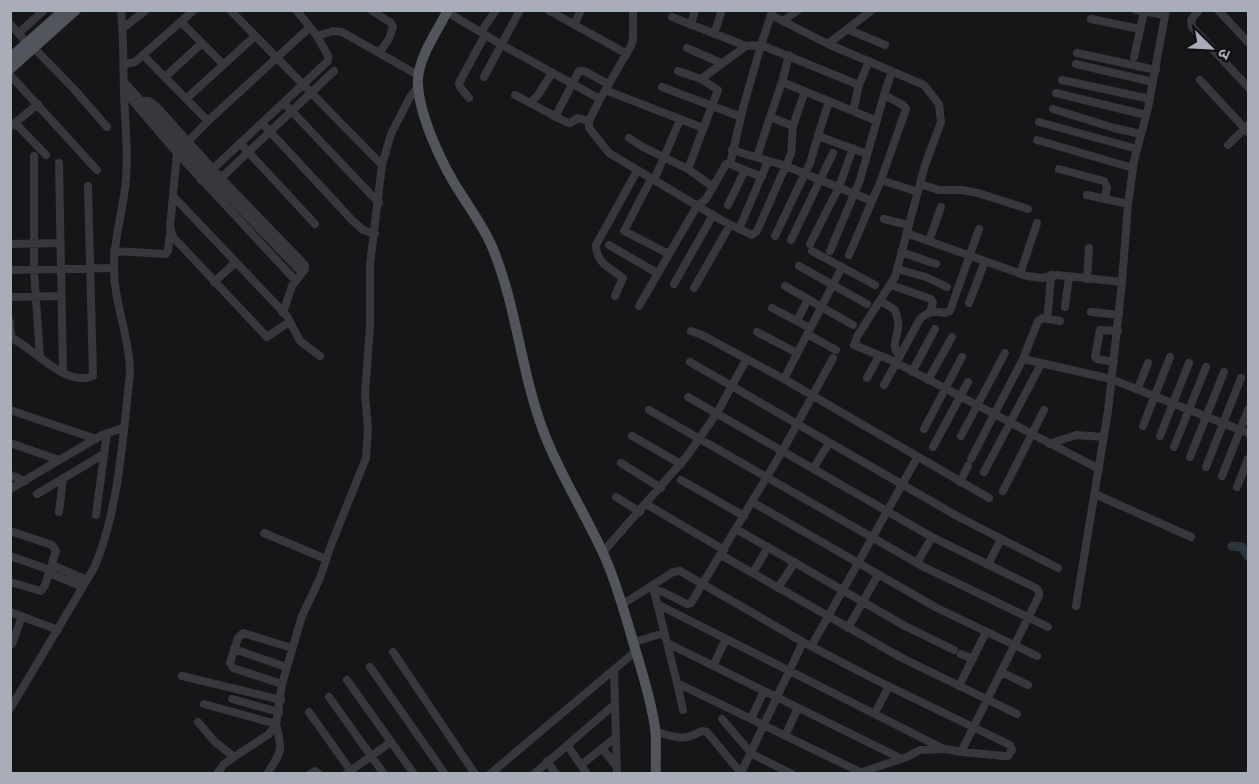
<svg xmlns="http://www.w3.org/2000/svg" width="1259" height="784" font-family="'Space Grotesk','Noto Sans Devanagari',sans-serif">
	<rect width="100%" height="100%" fill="#161618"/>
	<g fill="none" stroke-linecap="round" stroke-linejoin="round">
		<path stroke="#2c353c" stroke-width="9" d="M 1232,546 L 1242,547 L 1248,556"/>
		<path stroke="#37383d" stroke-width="8" d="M 230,10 L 382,165
			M 296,10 L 310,27
			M 371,10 L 391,23 L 393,27 L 389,39 L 379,53
			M 548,10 L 627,54
			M 1136,10 L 1165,15
			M 1199,10 L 1191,20 L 1192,27 L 1248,87
			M 1218,10 L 1248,42
			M 447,12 L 502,45 L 600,99 L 631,46 L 633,39 L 633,10
			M 772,12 L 761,45 L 859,85 L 869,61
			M 771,15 L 828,44 L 924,85 L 939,104 L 941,122 L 925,165 L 895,277 L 858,335 L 854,345 L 891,360 L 1099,469
			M 672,17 L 746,46
			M 1091,19 L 1140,29
			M 783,21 L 798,10
			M 181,22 L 223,64
			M 10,24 L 27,43
			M 574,25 L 581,10
			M 691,25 L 695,10
			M 123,28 L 146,10
			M 847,29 L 885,45
			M 481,32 L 496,10
			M 19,33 L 44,10
			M 714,34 L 722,10
			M 828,44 L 872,10
			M 34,48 L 73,88 L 107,127
			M 687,48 L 721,63
			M 1077,53 L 1156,70
			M 143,55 L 208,121
			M 789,55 L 782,82 L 853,111
			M 1134,57 L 1144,12
			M 125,64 L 135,62 L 194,10
			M 1076,64 L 1153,82
			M 678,71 L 701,79 L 718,90 L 688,169
			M 10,75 L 97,170
			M 165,77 L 202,43
			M 484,77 L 520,10
			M 701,79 L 746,46 L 761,45 L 743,108 L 730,164
			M 1062,80 L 1150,99
			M 1200,80 L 1248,132
			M 124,82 L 207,174 L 302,273
			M 782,82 L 770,117 L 793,126 L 805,91
			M 859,85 L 853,111 L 877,121
			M 662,87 L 736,115
			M 605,90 L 703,128
			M 124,91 L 177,153 L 208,121 L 310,27 L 317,36 L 333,31 L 342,32 L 418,75
			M 1056,93 L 1146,115
			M 515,95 L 566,122 L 570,123 L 578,118 L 589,121
			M 469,98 L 460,87 L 459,83 L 485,35
			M 186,99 L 255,36
			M 600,99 L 589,121 L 589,128 L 609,153 L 721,220 L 752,235 L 757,231 L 791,154 L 793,126
			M 141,101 L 149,101 L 156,106 L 221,178 L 305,265 L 305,269 L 292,286 L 283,313
			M 829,101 L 818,136 L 867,154
			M 284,103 L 379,203
			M 530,103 L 538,95 L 552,73
			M 1053,109 L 1114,128 L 1141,134
			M 555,117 L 579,71 L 584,71 L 608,84
			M 1039,122 L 1137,149
			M 15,123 L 46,155
			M 262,123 L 352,220 L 363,230 L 375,234
			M 10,127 L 38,104
			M 629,138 L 643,147 L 688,169 L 713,187
			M 1037,140 L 1133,168
			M 240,143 L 315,224
			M 1228,145 L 1248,125
			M 732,150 L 786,166 L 872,201
			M 177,153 L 170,227 L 173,237 L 267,337 L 289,322
			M 177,153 L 296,281
			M 34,156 L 34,270 L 40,357
			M 757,157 L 770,117
			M 59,163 L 63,373
			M 1059,169 L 1104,181 L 1107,187 L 1105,199
			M 221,178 L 334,71
			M 651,179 L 624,231 L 669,254
			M 201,180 L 328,61 L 328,56 L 317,36
			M 654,180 L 680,120
			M 881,180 L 918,192
			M 920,184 L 939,190 L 962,190 L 978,193 L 1028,209
			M 1087,195 L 1128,204
			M 173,196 L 287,316 L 300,341 L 320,356
			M 728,205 L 745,170
			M 884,219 L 908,225
			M 739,229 L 768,161
			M 906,233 L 1027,276 L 1042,278 L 1057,275 L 1122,282
			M 775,236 L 810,163 L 818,136
			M 791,240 L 833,153
			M 929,241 L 941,207
			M 10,244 L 60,243
			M 810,244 L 839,187 L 853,148
			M 609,245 L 657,273
			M 114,251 L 166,254 L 168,251 L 170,233
			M 812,251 L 875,285
			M 830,251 L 860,180 L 884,95
			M 901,252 L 936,264
			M 849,255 L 881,180 L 906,109 L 903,105 L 884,95 L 892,71
			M 799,266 L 867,304
			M 897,269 L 926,277 L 947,287
			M 10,270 L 114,268
			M 1020,274 L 1037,223
			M 1087,279 L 1089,248
			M 214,282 L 235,263
			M 674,284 L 713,215
			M 891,285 L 931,299 L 933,303 L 930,312
			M 785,286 L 853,325
			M 694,288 L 730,225
			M 615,296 L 623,278 C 610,268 596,263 596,245 L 637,171
			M 10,297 L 61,296
			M 881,301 L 895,310 C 897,316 899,323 898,329 C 896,340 891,347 900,356
			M 969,303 L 985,261
			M 639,306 L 697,206 L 706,199 L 726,164 L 730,164 L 762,177
			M 1065,307 L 1069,277
			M 772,308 L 810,328
			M 1048,312 L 1051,275
			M 1091,312 L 1119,315
			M 797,321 L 808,299
			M 10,322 L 11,337
			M 691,331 L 702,335 L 784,379 L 989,498
			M 757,332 L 797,353
			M 807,334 L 836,350
			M 10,337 C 34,348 65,388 93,376 L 88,186
			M 1023,359 L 1111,379 L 1248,433
			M 690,362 L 957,516 L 1058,568
			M 1114,362 L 1097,359 L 1095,357 L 1100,330 L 1118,331
			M 912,372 L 935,329
			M 867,378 L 879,356
			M 784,379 L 842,267
			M 928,380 L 952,337
			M 884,385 L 920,319 C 928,311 935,311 945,313 L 950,311 L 979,229
			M 1138,388 L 1148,363
			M 688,397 L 932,537 L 1036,588 L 1039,592 L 1039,596 L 961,752 L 946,749 L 920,750 L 907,757 L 856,774
			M 10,410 L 96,439
			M 649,410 L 924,567 L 1048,627
			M 1143,426 L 1170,357
			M 924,429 L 962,357
			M 632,436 L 681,464
			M 961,436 L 1005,353
			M 1160,436 L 1189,363
			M 10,443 L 59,460
			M 1049,444 L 1076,435 L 1104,437
			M 933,447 L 968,382
			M 1174,447 L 1206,367
			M 1190,457 L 1224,372
			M 971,459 L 1023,359 L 1038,321 L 1043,318 L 1060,321
			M 621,463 L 661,488
			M 1206,467 L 1241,378
			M 813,469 L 829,443
			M 984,472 L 1041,364
			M 10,475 L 25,481
			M 1222,476 L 1248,410
			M 681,480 L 744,516
			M 960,482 L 968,466
			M 1237,487 L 1248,459
			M 10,489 L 102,435 L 123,428
			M 1003,491 L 1044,410
			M 37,494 L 104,454
			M 1095,494 L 1191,537
			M 616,497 L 640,512
			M 752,502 L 937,608 L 1037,656
			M 646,504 L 724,550
			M 59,512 L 63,478
			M 96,515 L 107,433
			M 736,529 L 905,626 L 954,650
			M 10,531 L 52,545 L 56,551 L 45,585 L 41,591 L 10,582
			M 264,533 L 326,559
			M 603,552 L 687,456 L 717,413 L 746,360
			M 721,555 L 902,658 L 1017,714
			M 10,556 L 50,570
			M 917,563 L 932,537
			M 52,565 L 87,580
			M 988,565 L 1001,539
			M 49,573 L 83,587
			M 753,573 L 768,547
			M 653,587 L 677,683 L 860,772
			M 778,588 L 795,562
			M 653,590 L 663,592 L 687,604 L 691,603 L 783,450 L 833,358
			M 623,604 L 673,572 L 680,571 L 803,642 L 874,679 L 1010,745 L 1012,750 L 1008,756 L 1005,756 L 961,752
			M 657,604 L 942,748
			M 1076,606 L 1108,411 L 1122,282 L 1128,204 L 1134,161 L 1148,108 L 1166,10
			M 10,612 L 58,630
			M 848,628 L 878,575
			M 634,642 L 664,633
			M 10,643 L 12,644 L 22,616
			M 667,643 L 900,758
			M 812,645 L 917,458
			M 234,649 L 286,667
			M 393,652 L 475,774
			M 961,654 L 973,659
			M 713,666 L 726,639
			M 370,667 L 445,774
			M 614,670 L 617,774
			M 1001,672 L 1028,685
			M 182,676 L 281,700
			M 347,680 L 414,774
			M 677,683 L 683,710
			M 282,684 L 233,668 L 230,663 L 238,638 L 243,633 L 292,648
			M 959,686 L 986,632
			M 329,697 L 384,774
			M 232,699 L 279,712
			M 204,704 L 276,724 C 283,752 282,750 267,774
			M 10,709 L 94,568 C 119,511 123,435 130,373 C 130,336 113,302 114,265 C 114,239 122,214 125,188 C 129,157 125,124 124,92 C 123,65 124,38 121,10
			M 309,712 L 353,774
			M 875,713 L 889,686
			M 722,719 L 752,754 L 792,774
			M 751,719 L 764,691
			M 198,722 L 215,742 L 234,757
			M 656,732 C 677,737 682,742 702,731 L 707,732 L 741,773 L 803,642
			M 785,736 L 798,708
			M 567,745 L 587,774
			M 602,748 L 616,766
			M 547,761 L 556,774
			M 581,765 L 616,737
			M 217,774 L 223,765 L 234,757 L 269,734 L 276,724 L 282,684 L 302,616 L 320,578 L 331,545 L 366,458 L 368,430 L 365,394 L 370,326 L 370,265 L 382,165 L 391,134 L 410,97 L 418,86
			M 310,774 L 315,771 L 319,774
			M 346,774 L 391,742
			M 490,774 L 636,651
			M 534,774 L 615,704"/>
		<path stroke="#53555c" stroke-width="10" d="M 448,10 C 437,32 416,60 418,85 C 420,118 443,167 461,194 C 473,213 485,229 493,249 C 517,308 521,373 544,433 C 560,475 585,513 604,555 C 617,584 625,614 634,645 C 642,672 651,699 655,728 C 657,743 655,759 656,774
			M 10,58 L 64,10
			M 10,69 L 76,10"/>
	</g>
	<rect width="1259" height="784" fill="none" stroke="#a8adb8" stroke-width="24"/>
	<g transform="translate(1211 48) rotate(114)" stroke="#111113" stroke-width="4.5" paint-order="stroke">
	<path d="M0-4.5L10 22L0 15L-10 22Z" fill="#a8adb8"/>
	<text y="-9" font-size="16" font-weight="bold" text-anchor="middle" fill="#a8adb8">उ</text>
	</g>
</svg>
